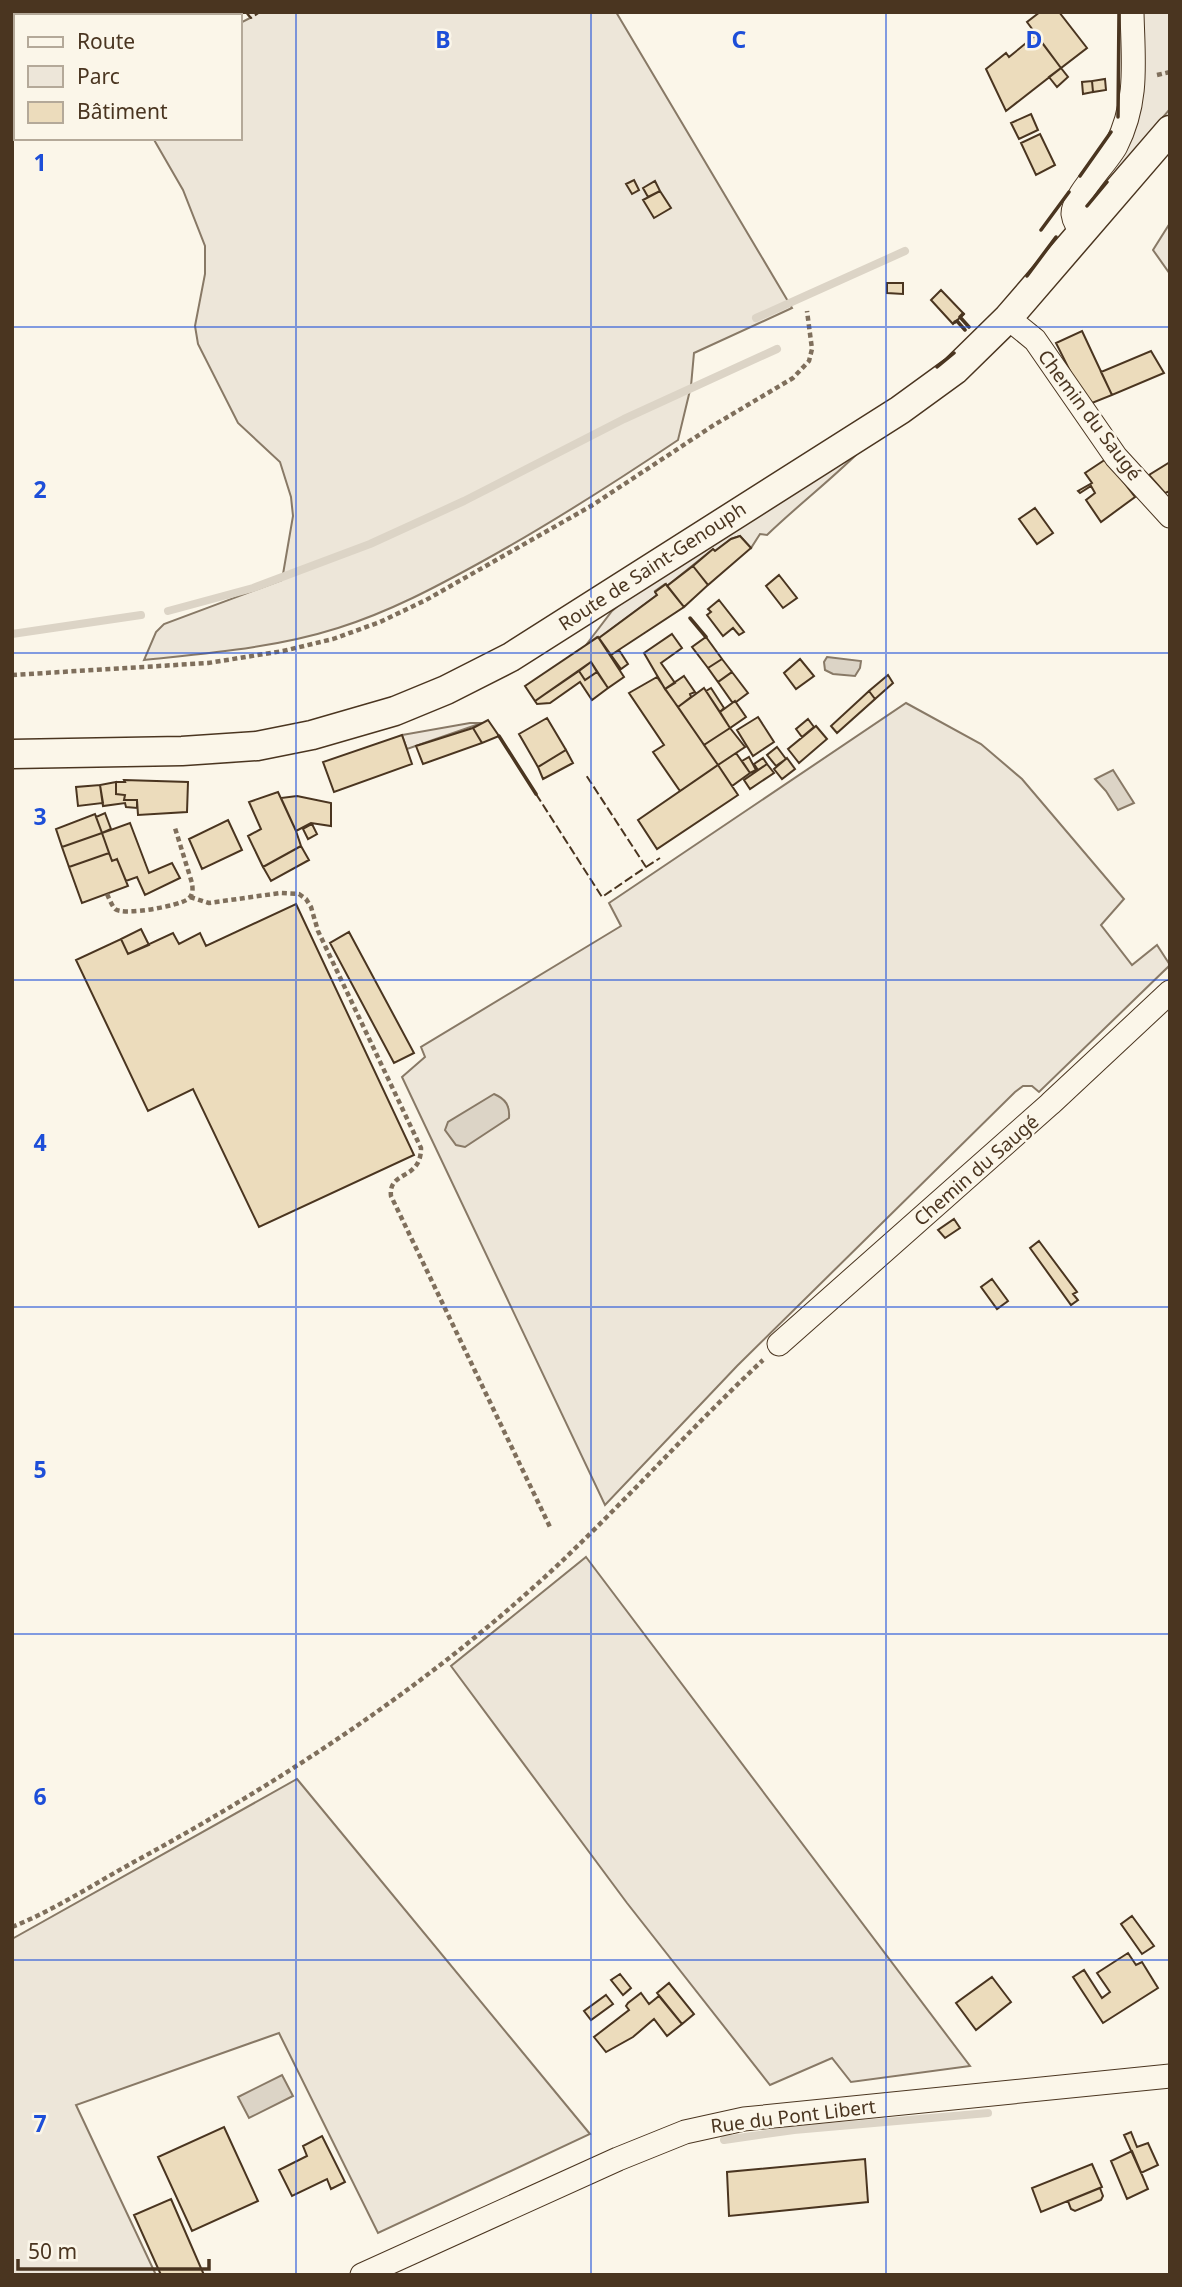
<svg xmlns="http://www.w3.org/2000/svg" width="1182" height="2287" font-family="'Noto Sans',sans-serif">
	<rect width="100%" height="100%" fill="#fbf6e9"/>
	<path fill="#ede6d9" stroke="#887966" stroke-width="2" d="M 246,12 L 616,12 L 792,308 L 694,353 L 691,386 L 678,440 C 614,483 550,524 483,561 C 436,587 389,612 338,628 C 275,648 210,653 144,660 L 156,632 L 164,624 L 282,580 L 293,516 L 291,497 L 280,462 L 238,423 L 198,344 L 195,326 L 205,274 L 205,246 L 183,190 L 153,138 L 240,138 L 240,23 L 250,18 Z
		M 1139,12 L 1170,12 L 1170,109 L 1087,206 L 1086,201 L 1115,163 Z
		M 1170,223 L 1170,274 L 1153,250 Z
		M 866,445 C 835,477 799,504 767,535 L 760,534 L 751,548 L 740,536 L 731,539 L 715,551 L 713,549 L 667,586 L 665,584 L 655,591 L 657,595 L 599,638 L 597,637 L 586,645 L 612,611 L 628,597 Z
		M 906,703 L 981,744 L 1022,779 L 1124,899 L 1101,925 L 1132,965 L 1157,945 L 1170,965 L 1039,1092 L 1032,1086 L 1023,1086 L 1015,1092 L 737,1366 L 605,1505 L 402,1077 L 425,1057 L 421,1047 L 621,926 L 609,903 Z
		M 470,723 L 482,723 L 407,749 L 402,735 Z
		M 586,1557 L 970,2066 L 851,2082 L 832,2058 L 770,2085 L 627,1903 L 451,1666 Z
		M 297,1779 L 590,2134 L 378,2233 L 279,2033 L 76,2105 L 156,2275 L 12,2275 L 12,1939 Z"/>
	<path fill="#dcd4c6" stroke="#887966" stroke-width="2" d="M 827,657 L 861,661 L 860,668 L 855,676 L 833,674 L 825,670 L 824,662 Z
		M 1113,770 L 1134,803 L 1118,810 L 1106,791 L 1095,779 Z
		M 494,1094 C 506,1099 510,1106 509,1118 L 465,1147 L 456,1145 L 445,1130 L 448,1122 Z
		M 282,2075 L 293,2096 L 249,2118 L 238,2097 Z"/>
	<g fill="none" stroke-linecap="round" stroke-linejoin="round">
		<path stroke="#dcd4c6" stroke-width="8" d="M 756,318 L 905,251
			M 168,611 L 253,588 L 370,544 L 464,501 L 624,419 L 777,349
			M 12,634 L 141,615
			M 724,2140 L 794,2130 L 988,2113"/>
	</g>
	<path fill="#ecdcbc" stroke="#4a3520" stroke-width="2" d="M 1040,12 L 1059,12 L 1087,48 L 1061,68 L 1027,22 Z
		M 1036,35 L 1061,68 L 1006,111 L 986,69 L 1006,53 L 1009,57 Z
		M 1061,68 L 1068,77 L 1057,87 L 1049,77 Z
		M 1105,79 L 1106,90 L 1093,92 L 1092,81 Z
		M 1092,81 L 1093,92 L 1083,94 L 1082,82 Z
		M 1031,114 L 1038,130 L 1019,139 L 1011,123 Z
		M 1040,134 L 1055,165 L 1036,175 L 1021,143 Z
		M 634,180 L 639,190 L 632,194 L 626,184 Z
		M 655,181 L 660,191 L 648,197 L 643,188 Z
		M 660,191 L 671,208 L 654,218 L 643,200 Z
		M 887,283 L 903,283 L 903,294 L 887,293 Z
		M 941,290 L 964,314 L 953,324 L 931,300 Z
		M 1082,331 L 1112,395 L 1087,405 L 1056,343 Z
		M 1151,351 L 1164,373 L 1112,395 L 1101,372 Z
		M 1106,459 L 1135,497 L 1101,522 L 1086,500 L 1095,493 L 1091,486 L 1080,493 L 1078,491 L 1092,483 L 1085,473 Z
		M 1170,462 L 1170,491 L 1165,493 L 1149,475 Z
		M 1035,508 L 1053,533 L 1037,544 L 1019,519 Z
		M 740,536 L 751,548 L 708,585 L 693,566 L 713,549 L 715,551 L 731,539 Z
		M 693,566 L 708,585 L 684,607 L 667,586 Z
		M 779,575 L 797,598 L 783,608 L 766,586 Z
		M 666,584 L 684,607 L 611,655 L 599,638 L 657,595 L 655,592 Z
		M 719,600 L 744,632 L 739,635 L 733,628 L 723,636 L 707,615 L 711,612 L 708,609 Z
		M 672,634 L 682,648 L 661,663 L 675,683 L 665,689 L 644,653 Z
		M 598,637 L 624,677 L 608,688 L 591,662 L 535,701 L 525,686 Z
		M 706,637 L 722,659 L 708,668 L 692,647 Z
		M 619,650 L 628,664 L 621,669 L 611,655 Z
		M 722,659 L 732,672 L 718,682 L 708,668 Z
		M 800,659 L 814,676 L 796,689 L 784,673 Z
		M 591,662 L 597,672 L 585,680 L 579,671 Z
		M 579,671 L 585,680 L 597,672 L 608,688 L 592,700 L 580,682 L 550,703 L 537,704 L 535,701 Z
		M 732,672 L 748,693 L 736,702 L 732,702 L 718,682 Z
		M 888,675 L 893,683 L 875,699 L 869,691 Z
		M 684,676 L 695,692 L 690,694 L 691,697 L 678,707 L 665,689 Z
		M 657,677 L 718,765 L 680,791 L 653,752 L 664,745 L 629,693 Z
		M 704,688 L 730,728 L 704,745 L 678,707 Z
		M 711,688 L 724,708 L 720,712 L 706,691 Z
		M 869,691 L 875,699 L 837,733 L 831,726 Z
		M 735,701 L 746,717 L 730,728 L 720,712 Z
		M 758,717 L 774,742 L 753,756 L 737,730 Z
		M 547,718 L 566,750 L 538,767 L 519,734 Z
		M 808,719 L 814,727 L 802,737 L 796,729 Z
		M 488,720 L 499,736 L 482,743 L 473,728 Z
		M 816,726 L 827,739 L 799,763 L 788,749 Z
		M 473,728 L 482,743 L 423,764 L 416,746 Z
		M 730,728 L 745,747 L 718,765 L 704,745 Z
		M 402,735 L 412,764 L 334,792 L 323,762 Z
		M 777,747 L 786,759 L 776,766 L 767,755 Z
		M 566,750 L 573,763 L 543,779 L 538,767 Z
		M 736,753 L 750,773 L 732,786 L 718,765 Z
		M 749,757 L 756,770 L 750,773 L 742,761 Z
		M 763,758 L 767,764 L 758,770 L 754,764 Z
		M 787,758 L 795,769 L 782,779 L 774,769 Z
		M 767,764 L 774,773 L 750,789 L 744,780 Z
		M 718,765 L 738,795 L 657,849 L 638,820 Z
		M 124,780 L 188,782 L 187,812 L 138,815 L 137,800 L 124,800 L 125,795 L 116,794 L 116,782 L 125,782 Z
		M 116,782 L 116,794 L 125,795 L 124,800 L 137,800 L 137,808 L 126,807 L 125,803 L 103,806 L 100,785 Z
		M 100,785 L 103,803 L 78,806 L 76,787 Z
		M 278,792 L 296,831 L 301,846 L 263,867 L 248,836 L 261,829 L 249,802 Z
		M 297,796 L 331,803 L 331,826 L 311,823 L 296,831 L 281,798 Z
		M 105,813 L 111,829 L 102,833 L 96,817 Z
		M 95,814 L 102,833 L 62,847 L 56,829 Z
		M 228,820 L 242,850 L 202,869 L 189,839 Z
		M 130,823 L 149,873 L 172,863 L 180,878 L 145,895 L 137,877 L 126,881 L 117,859 L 112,861 L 102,833 Z
		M 312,824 L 317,834 L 308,839 L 303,829 Z
		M 102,833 L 109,853 L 69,867 L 62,847 Z
		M 301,846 L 309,860 L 271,881 L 263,867 Z
		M 109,853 L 112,861 L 117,859 L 128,886 L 82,903 L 69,867 Z
		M 296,904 L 414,1155 L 259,1227 L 193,1089 L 148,1111 L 76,960 L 121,939 L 128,954 L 173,933 L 179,944 L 200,933 L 206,946 Z
		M 141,929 L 149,945 L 128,954 L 121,939 Z
		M 349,932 L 414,1053 L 394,1063 L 330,943 Z
		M 954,1219 L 960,1228 L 945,1238 L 938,1230 Z
		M 1039,1241 L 1077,1292 L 1073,1294 L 1078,1300 L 1071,1305 L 1030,1248 Z
		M 992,1279 L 1008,1301 L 997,1309 L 981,1287 Z
		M 1132,1916 L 1154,1946 L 1142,1954 L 1121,1924 Z
		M 1128,1953 L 1136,1965 L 1142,1962 L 1158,1988 L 1103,2023 L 1073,1977 L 1084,1970 L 1102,1998 L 1110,1992 L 1097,1973 Z
		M 620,1974 L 631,1988 L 623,1995 L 611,1980 Z
		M 992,1977 L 1011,2002 L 976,2030 L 956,2003 Z
		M 669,1983 L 694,2014 L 682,2024 L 657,1993 Z
		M 641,1993 L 649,2004 L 659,1996 L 682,2024 L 667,2036 L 654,2019 L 633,2037 L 606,2052 L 594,2037 L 629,2010 L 626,2006 L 628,2003 Z
		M 606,1995 L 613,2004 L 591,2020 L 584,2011 Z
		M 224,2127 L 258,2201 L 192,2231 L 158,2157 Z
		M 1131,2132 L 1137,2147 L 1148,2143 L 1158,2165 L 1141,2173 L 1124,2135 Z
		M 322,2136 L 345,2182 L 331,2189 L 327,2179 L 292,2196 L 279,2170 L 307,2156 L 303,2146 Z
		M 1132,2151 L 1148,2189 L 1127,2199 L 1111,2161 Z
		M 865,2159 L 868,2202 L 729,2216 L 727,2172 Z
		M 1092,2164 L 1102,2187 L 1041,2212 L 1032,2188 Z
		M 1100,2188 L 1103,2196 L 1101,2200 L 1075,2211 L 1071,2209 L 1068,2201 Z
		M 171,2199 L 204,2275 L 161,2275 L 134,2215 Z"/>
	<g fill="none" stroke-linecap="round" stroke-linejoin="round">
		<g stroke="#4a3520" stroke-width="25">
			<path id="minor" d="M 1083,233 C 1078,227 1074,222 1073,214 C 1072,197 1107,163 1116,146 C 1139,101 1133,60 1132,12
				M 1008,318 L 1035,340 L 1116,457 L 1170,516
				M 779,1344 L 1050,1104 L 1170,992
				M 362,2275 L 618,2159 L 685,2132 L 744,2119 L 1170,2076"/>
		</g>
		<g stroke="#4a3520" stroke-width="31">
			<path id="tertiary" d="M 12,754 L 182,751 L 257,746 L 312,735 L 395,711 L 446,690 L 511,657 L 900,410 L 955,370 L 1008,318 L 1170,130"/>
		</g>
		<path stroke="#7f6f5c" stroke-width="4.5" stroke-dasharray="5 3.5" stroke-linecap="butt" d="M 1157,75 L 1170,72
			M 12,675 L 208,663 L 283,651 L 333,639 L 380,622 L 426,600 L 591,506 L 714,425 L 793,378 L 809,361 L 812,349 L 807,311
			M 107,894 C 109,898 112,906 115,909 C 124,916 179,906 188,899 C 193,895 193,890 192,883 L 175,828
			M 190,897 L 209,903 L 280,893 L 299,894 L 306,899 L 311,907 L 318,931 L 421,1148 C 421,1181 388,1170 391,1196 L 550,1527
			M 12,1927 C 57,1909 100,1880 143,1857 C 292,1775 437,1679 561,1562 C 630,1496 694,1425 763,1360"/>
		<use href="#minor" stroke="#fbf6e9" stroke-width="23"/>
		<use href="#tertiary" stroke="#fbf6e9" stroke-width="28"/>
		<path stroke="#4a3520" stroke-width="2" stroke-dasharray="9 3.5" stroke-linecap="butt" d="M 246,12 L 251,18 L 260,12
			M 536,794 L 602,897 L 646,867 L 586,775
			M 646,867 L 660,858"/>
		<path stroke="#4a3520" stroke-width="3.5" d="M 1118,117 L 1119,12
			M 1080,176 L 1111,132
			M 1087,206 L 1107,182
			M 1041,230 L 1069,192
			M 1027,276 L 1056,237
			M 963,314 L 960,317 L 969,327
			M 955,322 L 957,321 L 965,330
			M 937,367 L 954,353
			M 690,618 L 706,637
			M 499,736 L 536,794"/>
	</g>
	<path fill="none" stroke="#1d4ed8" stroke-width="2" stroke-opacity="0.55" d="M 296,12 L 296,2275M 591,12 L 591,2275M 886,12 L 886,2275M 12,327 L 1170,327M 12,653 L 1170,653M 12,980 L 1170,980M 12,1307 L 1170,1307M 12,1634 L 1170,1634M 12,1960 L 1170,1960"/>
	<g text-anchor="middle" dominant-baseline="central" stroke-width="5" stroke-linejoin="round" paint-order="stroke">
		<g font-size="19" fill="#4a3520" stroke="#fbf6e9">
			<text transform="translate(1090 415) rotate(53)">Chemin du Saugé</text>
			<text transform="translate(652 566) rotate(-33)">Route de Saint-Genouph</text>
			<text transform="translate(976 1170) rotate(-41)">Chemin du Saugé</text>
			<text transform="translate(793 2116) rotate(-7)">Rue du Pont Libert</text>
		</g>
	</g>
	<g font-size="23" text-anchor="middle" font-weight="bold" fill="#1d4ed8" stroke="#fbf6e9" stroke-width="5" stroke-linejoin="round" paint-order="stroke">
		<text x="443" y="48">B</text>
		<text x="739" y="48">C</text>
		<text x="1034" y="48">D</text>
		<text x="40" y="171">1</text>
		<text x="40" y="498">2</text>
		<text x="40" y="825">3</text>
		<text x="40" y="1151">4</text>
		<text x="40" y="1478">5</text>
		<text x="40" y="1805">6</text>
		<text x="40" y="2132">7</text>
	</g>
	<rect width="1182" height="2287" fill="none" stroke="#4a3520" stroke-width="28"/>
	<rect x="14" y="14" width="228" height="126" fill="#fbf6e9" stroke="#b4a999" stroke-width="2"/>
	<rect x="28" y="37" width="35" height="10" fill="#fbf6e9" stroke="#b4a999" stroke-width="2"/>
	<text x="77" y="49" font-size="21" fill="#4a3520">Route</text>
	<rect x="28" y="66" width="35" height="21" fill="#ede6d9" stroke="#b4a999" stroke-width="2"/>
	<text x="77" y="84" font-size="21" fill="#4a3520">Parc</text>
	<rect x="28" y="102" width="35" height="21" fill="#ecdcbc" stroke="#b4a999" stroke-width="2"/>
	<text x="77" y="119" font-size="21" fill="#4a3520">Bâtiment</text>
	<path d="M18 2259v10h191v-10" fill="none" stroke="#4a3520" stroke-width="3.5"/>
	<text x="28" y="2259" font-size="21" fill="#4a3520" stroke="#fbf6e9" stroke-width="5" paint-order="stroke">50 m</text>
</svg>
